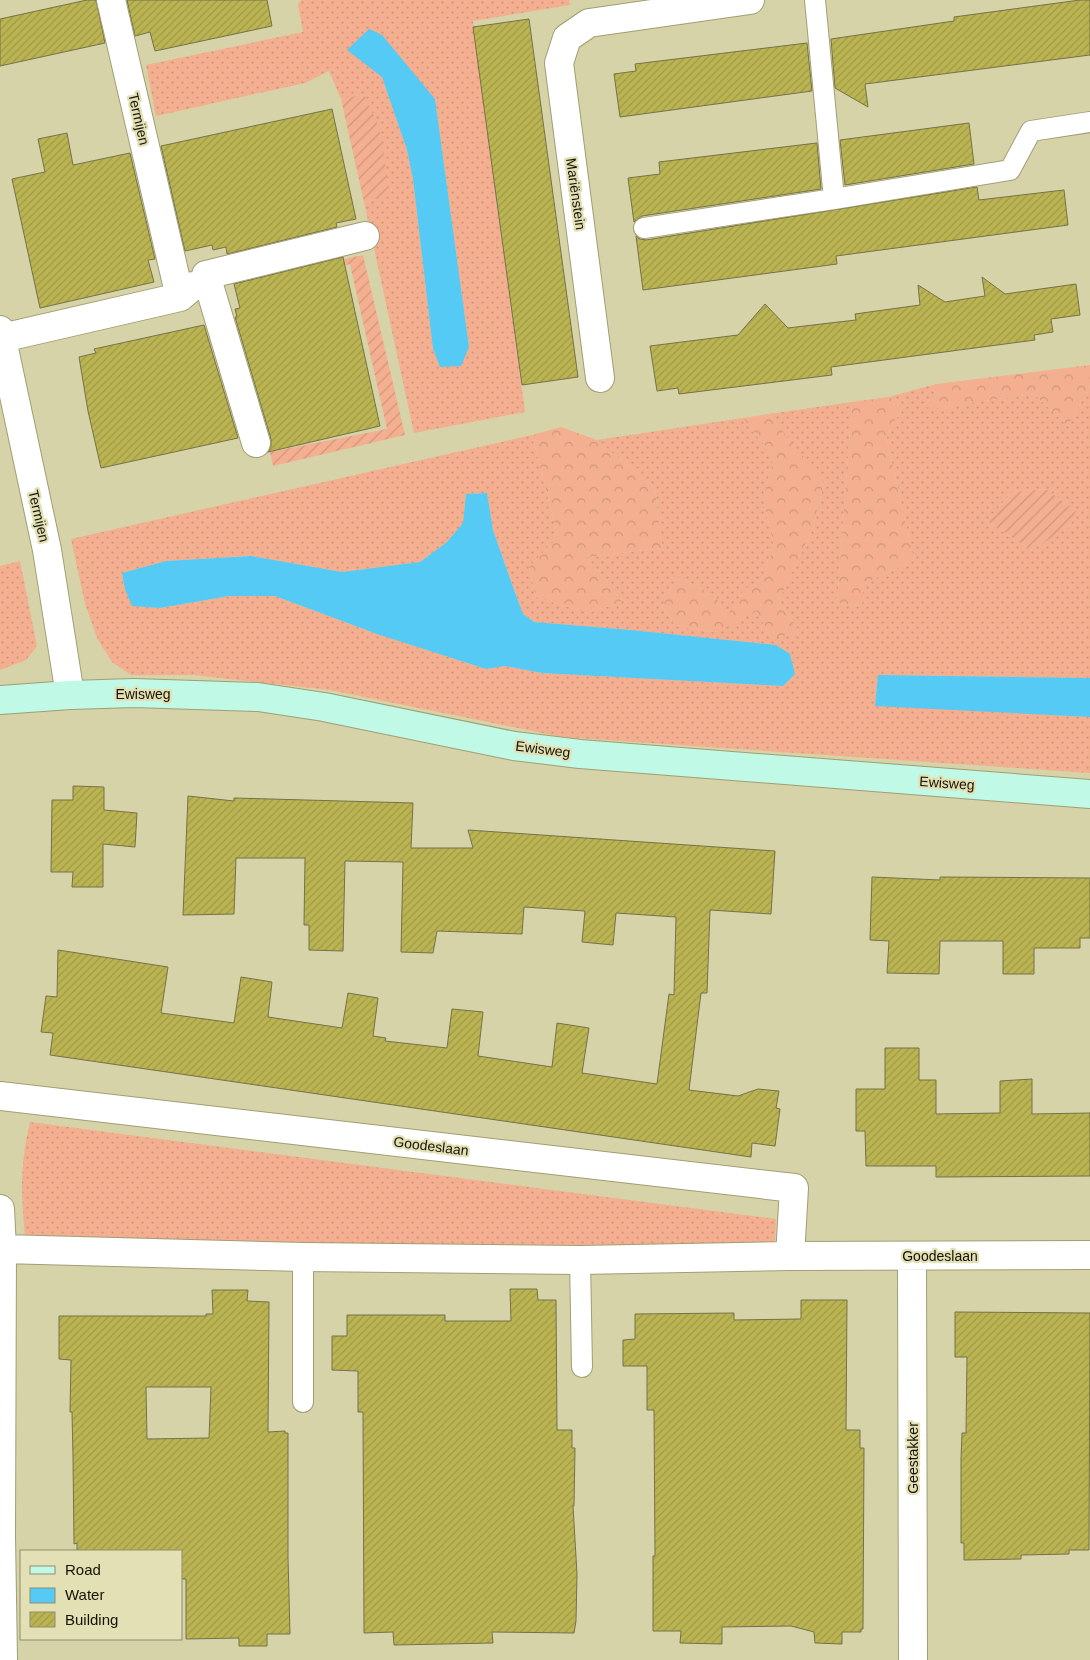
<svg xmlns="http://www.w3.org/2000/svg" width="1090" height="1660" font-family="Helvetica,sans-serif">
	<defs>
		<pattern id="grass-dots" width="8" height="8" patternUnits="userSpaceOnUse" patternTransform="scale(1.25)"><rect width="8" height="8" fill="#f4af90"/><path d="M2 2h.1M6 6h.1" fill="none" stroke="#d0967b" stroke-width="1.8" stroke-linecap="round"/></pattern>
		<pattern id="forest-crowns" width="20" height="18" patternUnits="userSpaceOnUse" patternTransform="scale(1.25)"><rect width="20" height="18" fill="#f4af90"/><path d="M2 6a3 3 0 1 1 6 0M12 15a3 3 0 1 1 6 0" fill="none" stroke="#d0967b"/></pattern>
		<pattern id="garden-furrows" width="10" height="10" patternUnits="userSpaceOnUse" patternTransform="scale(1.25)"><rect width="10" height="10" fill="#f4af90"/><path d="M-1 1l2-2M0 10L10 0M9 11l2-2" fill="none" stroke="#d0967b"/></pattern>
		<pattern id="building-hatch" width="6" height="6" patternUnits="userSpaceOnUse" patternTransform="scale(1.25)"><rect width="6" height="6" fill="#bbb452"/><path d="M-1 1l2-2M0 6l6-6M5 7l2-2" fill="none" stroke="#a09a46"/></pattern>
	</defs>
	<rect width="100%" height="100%" fill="#d5d3a7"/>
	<path fill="url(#grass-dots)" fill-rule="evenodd" d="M 301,0 L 569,0 L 570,5 L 473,21 L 525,412 L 414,433 L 364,202 L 379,198 L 364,94 L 341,99 L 329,71 L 305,83 L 156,116 L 146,65 L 303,32 L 298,4 ZM 382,77 L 435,99 L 469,347 L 433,349 L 413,179 L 407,150 Z
		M 936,384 L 936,392 L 924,406 L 950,409 L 961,404 L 1034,394 L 1068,426 L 1090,386 L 1090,678 L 878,675 L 875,705 L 1090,717 L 1090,773 L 562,737 L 330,690 L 193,675 L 131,675 L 112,662 L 98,640 L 85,604 L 71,539 L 532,435 L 558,537 L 529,567 L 536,597 L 587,613 L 622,602 L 587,557 L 662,548 L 655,488 L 597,440 L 743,418 L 774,457 L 763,499 L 774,546 L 763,578 L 744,590 L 726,617 L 715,595 L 677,577 L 662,607 L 676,626 L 716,632 L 756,611 L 772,638 L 800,633 L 779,600 L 813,528 L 824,484 L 769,414 L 852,402 L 837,603 L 861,606 L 863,584 L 914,560 L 886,436 L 904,406 L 889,397 ZM 1046,489 L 1076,511 L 1070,526 L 1031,550 L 987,521 L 1012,492 ZM 487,493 L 493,530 L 513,587 L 523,614 L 534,622 L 631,630 L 776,645 L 790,654 L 795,674 L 783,686 L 542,673 L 505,666 L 486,669 L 377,634 L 275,596 L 229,596 L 160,608 L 133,606 L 125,589 L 122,573 L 166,561 L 251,556 L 342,572 L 420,562 L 447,542 L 463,523 L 466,494 Z
		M 20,561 L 37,646 L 26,660 L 0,670 L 0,566 Z
		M 30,1122 L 776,1219 L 775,1242 L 608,1245 L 301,1244 L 25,1237 C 21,1195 20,1163 30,1122 Z"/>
	<path fill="url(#forest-crowns)" d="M 1090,365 L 1090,386 L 1068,426 L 1034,394 L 961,404 L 950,409 L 923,407 L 936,392 L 936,384 Z
		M 889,397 L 904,406 L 886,436 L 914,560 L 863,584 L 862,606 L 837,603 L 852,402 Z
		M 769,414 L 824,483 L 813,528 L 779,600 L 800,633 L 772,638 L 756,611 L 717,632 L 676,626 L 662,607 L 677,577 L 715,595 L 726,617 L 744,590 L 763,578 L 774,546 L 763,499 L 774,457 L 743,418 Z
		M 561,427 L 597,440 L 655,488 L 662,548 L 587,557 L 622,602 L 587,613 L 536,597 L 529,567 L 558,537 L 532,435 Z"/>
	<path fill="url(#garden-furrows)" d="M 364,94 L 379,127 L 389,187 L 379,198 L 364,202 L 341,99 Z
		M 363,255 L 405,435 L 273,466 L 270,452 L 387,429 L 350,264 L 236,291 L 240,282 Z
		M 1046,489 L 1076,511 L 1070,527 L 1031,550 L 987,521 L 1012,492 Z"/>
	<path fill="#54caf4" d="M 369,29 L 382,35 L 435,99 L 469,347 L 461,366 L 440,367 L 433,349 L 413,179 L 407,150 L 382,77 L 347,50 Z
		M 487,493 L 493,530 L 513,587 L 523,614 L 534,622 L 631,630 L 776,645 L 790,654 L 795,674 L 783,686 L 542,673 L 505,666 L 486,669 L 377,634 L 275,596 L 229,596 L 160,608 L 132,606 L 125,589 L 122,573 L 166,561 L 251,556 L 342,572 L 420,562 L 447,542 L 463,523 L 466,494 Z
		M 878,675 L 1090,678 L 1090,717 L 875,706 Z"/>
	<path fill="url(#building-hatch)" stroke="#75724a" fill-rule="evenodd" d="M 87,0 L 96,0 L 105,43 L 0,66 L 0,19 Z
		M 127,0 L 267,0 L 272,26 L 155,51 L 150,32 L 135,36 Z
		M 1080,0 L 1090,0 L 1090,55 L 865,84 L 868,107 L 835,88 L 831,39 L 954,21 L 954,17 Z
		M 529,19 L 578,377 L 522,385 L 473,27 Z
		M 807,43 L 812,91 L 620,117 L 614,74 L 636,71 L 635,64 Z
		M 332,109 L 356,219 L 336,223 L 337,227 L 227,254 L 226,247 L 213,250 L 212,245 L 185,251 L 161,146 Z
		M 969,123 L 974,164 L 845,185 L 840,140 Z
		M 67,133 L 73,165 L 130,153 L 155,259 L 148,260 L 154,282 L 40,308 L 12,179 L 45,172 L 38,139 Z
		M 817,143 L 821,189 L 642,216 L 634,222 L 628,178 L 660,174 L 659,162 Z
		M 977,187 L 979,200 L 1064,190 L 1068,225 L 836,256 L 837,264 L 643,290 L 636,236 L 640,239 L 646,240 Z
		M 343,257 L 380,426 L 268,452 L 271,446 L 271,439 L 235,317 L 237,317 L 235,309 L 240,308 L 234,284 Z
		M 982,277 L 1005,294 L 1076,284 L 1080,315 L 1051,319 L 1053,332 L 1034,335 L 1035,340 L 831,367 L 832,375 L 679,394 L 678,388 L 657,391 L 650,346 L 738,335 L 765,304 L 788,328 L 813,325 L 856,320 L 855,314 L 920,305 L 918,285 L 945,302 L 985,296 Z
		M 204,325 L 238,438 L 101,468 L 88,411 L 79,357 L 96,353 L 94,349 Z
		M 73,786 L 104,787 L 104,810 L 137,813 L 135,847 L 103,844 L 103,887 L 72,887 L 73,872 L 51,872 L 52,800 L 73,800 Z
		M 188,796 L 234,801 L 234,798 L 413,803 L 411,848 L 473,848 L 468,830 L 775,851 L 771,914 L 710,910 L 707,993 L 701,993 L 689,1090 L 738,1096 L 758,1089 L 779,1091 L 776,1108 L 780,1109 L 775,1146 L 752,1143 L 751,1157 L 50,1055 L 53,1033 L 41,1032 L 46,996 L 57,997 L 58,950 L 168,967 L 161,1013 L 234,1023 L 241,977 L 272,982 L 268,1017 L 342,1028 L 348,993 L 378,998 L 373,1036 L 386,1038 L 385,1041 L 447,1048 L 452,1009 L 483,1012 L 478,1056 L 552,1067 L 557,1023 L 589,1028 L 582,1073 L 657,1084 L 669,994 L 674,995 L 676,917 L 616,913 L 613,945 L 582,942 L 585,911 L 524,907 L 522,934 L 437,931 L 433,953 L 401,952 L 403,862 L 345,861 L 343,951 L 309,950 L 309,925 L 304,925 L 305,858 L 236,858 L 234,914 L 183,915 Z
		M 872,877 L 940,880 L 940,877 L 1090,878 L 1090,938 L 1080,938 L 1080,948 L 1034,948 L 1034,974 L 1003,974 L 1003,941 L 940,941 L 939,974 L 887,973 L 889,941 L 870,940 Z
		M 885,1048 L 919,1048 L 919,1080 L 936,1080 L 936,1114 L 1000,1113 L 1000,1081 L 1032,1079 L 1032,1114 L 1090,1113 L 1090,1176 L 936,1177 L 936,1166 L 866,1166 L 865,1131 L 856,1131 L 856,1089 L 885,1089 Z
		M 510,1289 L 537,1289 L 538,1300 L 556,1300 L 557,1430 L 572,1430 L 572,1448 L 575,1448 L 574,1506 L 573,1506 L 577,1574 L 576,1621 L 574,1633 L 492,1632 L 493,1643 L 394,1645 L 393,1632 L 364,1633 L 363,1412 L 358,1412 L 358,1371 L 332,1370 L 332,1336 L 347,1336 L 347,1315 L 445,1315 L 445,1321 L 511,1321 Z
		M 212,1290 L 248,1290 L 247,1301 L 269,1302 L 268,1432 L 285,1431 L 285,1433 L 288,1433 L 288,1558 L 290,1634 L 267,1634 L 267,1646 L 239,1646 L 239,1638 L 186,1639 L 186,1579 L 181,1579 L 181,1551 L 77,1551 L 77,1543 L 74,1544 L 73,1457 L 72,1412 L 70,1412 L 71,1360 L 59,1359 L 59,1316 L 206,1316 L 206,1314 L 213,1314 ZM 146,1387 L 211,1387 L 209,1438 L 147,1439 Z
		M 801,1300 L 847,1300 L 846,1430 L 860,1430 L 860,1448 L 864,1448 L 863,1629 L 861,1629 L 861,1632 L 842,1632 L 842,1644 L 815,1643 L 814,1632 L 791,1626 L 722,1627 L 722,1644 L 680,1643 L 681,1631 L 653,1631 L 653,1556 L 655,1556 L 654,1410 L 647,1410 L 647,1366 L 623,1366 L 623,1340 L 635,1339 L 635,1314 L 734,1313 L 734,1320 L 801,1319 Z
		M 955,1312 L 1090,1313 L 1089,1550 L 1069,1550 L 1069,1554 L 1021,1555 L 1021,1559 L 964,1560 L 964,1543 L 961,1543 L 961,1459 L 962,1433 L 966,1433 L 967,1357 L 955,1357 Z"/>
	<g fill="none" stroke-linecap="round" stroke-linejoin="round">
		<g stroke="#a19e74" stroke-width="22">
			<path id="lane" d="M 815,0 L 834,199
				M 644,228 L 834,199 L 1010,170 L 1031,131 L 1090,122
				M 580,1260 L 582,1367
				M 303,1402 L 303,1257"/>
		</g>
		<g stroke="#a19e74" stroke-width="30">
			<path id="street" d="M 111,0 L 180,297
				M 0,330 L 47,550 L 70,695
				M 2,338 L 180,297 L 193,286
				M 600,378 L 559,63 L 567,38 L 589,23 L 750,0
				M 256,443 L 206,275 L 365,236
				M 0,1096 L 794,1188 L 790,1256
				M 0,1209 L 2,1249 L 1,1536 L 3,1660
				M 2,1249 L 303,1257 L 580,1260 L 790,1256 L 1090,1255
				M 912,1257 L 913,1660"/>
		</g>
		<g stroke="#a19e74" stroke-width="30">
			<path id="secondary" d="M 0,700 L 70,695 L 134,693 L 258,697 L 324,707 L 514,746 L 580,754 L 1090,794"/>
		</g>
		<use href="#lane" stroke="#fff" stroke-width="20"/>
		<use href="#street" stroke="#fff" stroke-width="28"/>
		<use href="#secondary" stroke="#c1f9e7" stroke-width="28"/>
	</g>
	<g text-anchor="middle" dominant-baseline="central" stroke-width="4.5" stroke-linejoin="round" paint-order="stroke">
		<g font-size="14" fill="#141204" stroke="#e2e0b4">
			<text transform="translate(139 119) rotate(77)">Termijen</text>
			<text transform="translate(576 194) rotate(82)">Mariënstein</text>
			<text transform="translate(39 516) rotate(77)">Termijen</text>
			<text x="143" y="694">Ewisweg</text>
			<text transform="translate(543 749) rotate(7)">Ewisweg</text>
			<text transform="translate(947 783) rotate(4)">Ewisweg</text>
			<text transform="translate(431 1146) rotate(7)">Goodeslaan</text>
			<text x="940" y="1256">Goodeslaan</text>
			<text transform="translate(913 1458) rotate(-90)">Geestakker</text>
		</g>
	</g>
	<rect x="20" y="1550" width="162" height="90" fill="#e2e0b4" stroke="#908e6e"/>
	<rect x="30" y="1566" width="25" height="8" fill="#c1f9e7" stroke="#908e6e"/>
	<text x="65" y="1575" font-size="15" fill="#141204">Road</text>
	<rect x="30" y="1588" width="25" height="15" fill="#54caf4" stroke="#908e6e"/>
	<text x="65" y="1600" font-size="15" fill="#141204">Water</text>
	<rect x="30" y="1612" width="25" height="15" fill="url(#building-hatch)" stroke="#908e6e"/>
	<text x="65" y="1625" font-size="15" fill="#141204">Building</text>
</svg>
